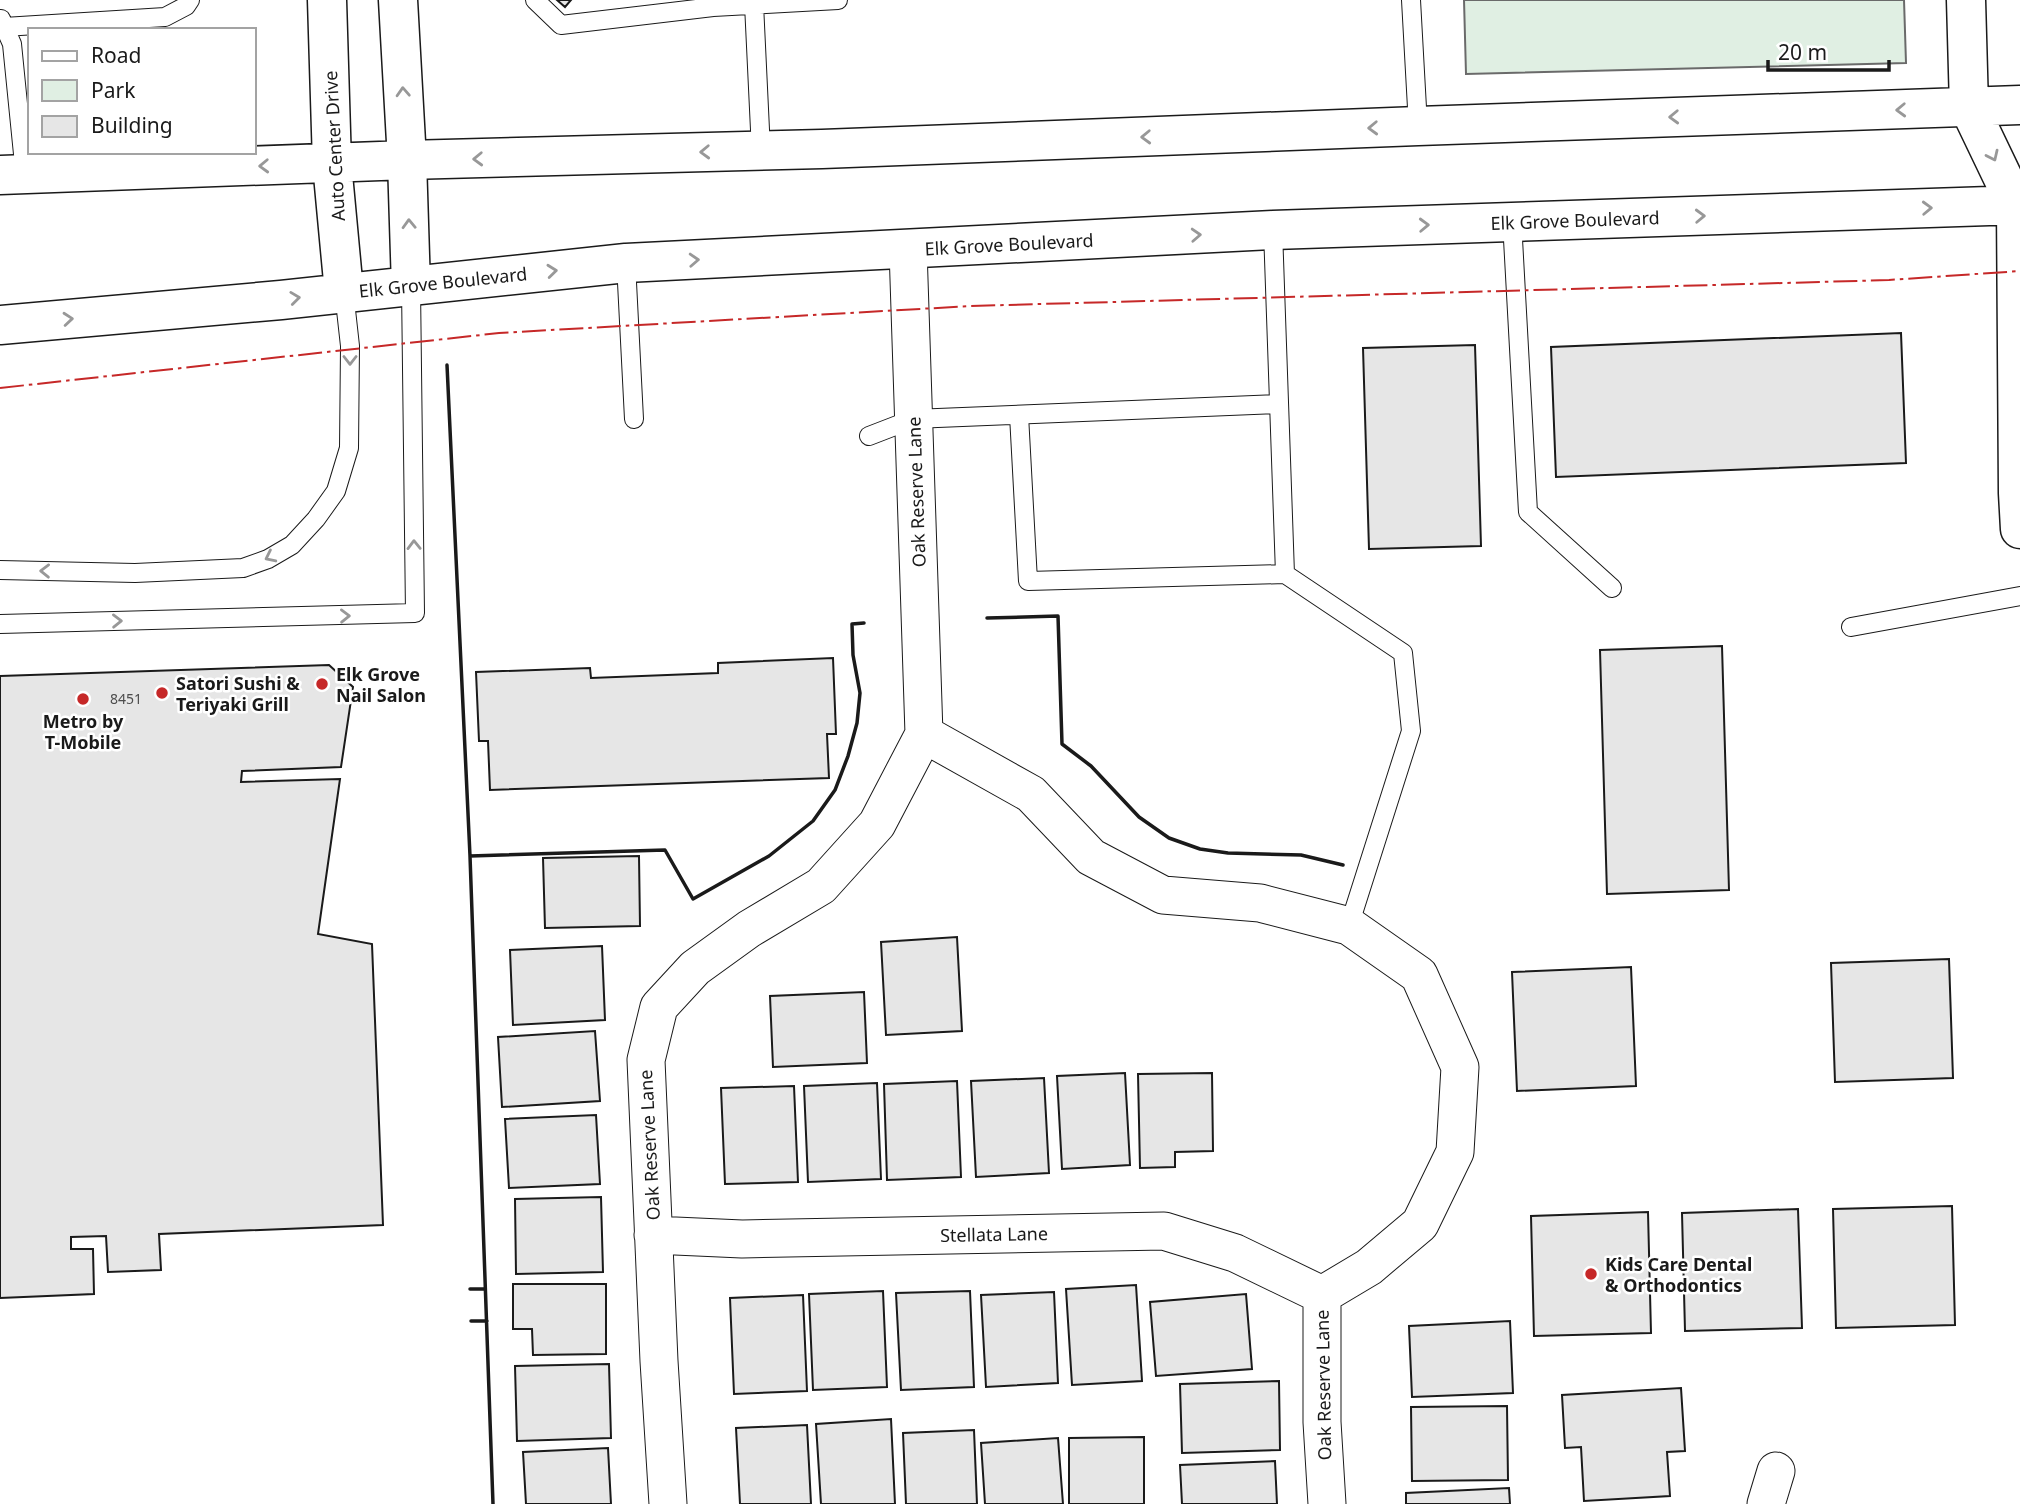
<svg xmlns="http://www.w3.org/2000/svg" width="2020" height="1504" font-family="'Noto Sans',sans-serif">
	<rect width="100%" height="100%" fill="#fff"/>
	<path fill="#e0efe3" stroke="#6a6a6a" stroke-width="2" d="M 1464,0 L 1904,0 L 1906,63 L 1466,74 Z"/>
	<path fill="#e6e6e6" stroke="#1a1a1a" stroke-width="2" d="M 557,0 L 571,0 L 565,7 Z
		M 1901,333 L 1906,463 L 1556,477 L 1551,347 Z
		M 1475,345 L 1481,546 L 1369,549 L 1363,348 Z
		M 1722,646 L 1729,890 L 1607,894 L 1600,650 Z
		M 833,658 L 836,734 L 827,734 L 829,778 L 490,790 L 488,741 L 479,741 L 476,672 L 590,668 L 591,678 L 718,673 L 718,663 Z
		M 329,665 L 353,687 L 341,767 L 242,771 L 241,782 L 340,779 L 318,934 L 372,944 L 383,1225 L 159,1234 L 161,1270 L 108,1272 L 106,1236 L 71,1237 L 71,1249 L 93,1249 L 94,1294 L 0,1298 L 0,676 Z
		M 639,856 L 640,926 L 545,928 L 543,858 Z
		M 957,937 L 962,1031 L 886,1035 L 881,942 Z
		M 602,946 L 605,1020 L 513,1025 L 510,950 Z
		M 1949,959 L 1953,1078 L 1835,1082 L 1831,963 Z
		M 1631,967 L 1636,1086 L 1517,1091 L 1512,972 Z
		M 864,992 L 867,1063 L 773,1067 L 770,996 Z
		M 595,1031 L 600,1101 L 502,1107 L 498,1037 Z
		M 1125,1073 L 1130,1165 L 1062,1169 L 1057,1076 Z
		M 1212,1073 L 1213,1151 L 1175,1152 L 1175,1167 L 1140,1168 L 1138,1074 Z
		M 1044,1078 L 1049,1173 L 976,1177 L 971,1081 Z
		M 957,1081 L 961,1177 L 887,1180 L 884,1084 Z
		M 877,1083 L 881,1179 L 808,1182 L 804,1086 Z
		M 794,1086 L 798,1182 L 725,1184 L 721,1088 Z
		M 596,1115 L 600,1184 L 509,1188 L 505,1119 Z
		M 601,1197 L 603,1272 L 516,1274 L 515,1199 Z
		M 1952,1206 L 1955,1325 L 1836,1328 L 1833,1209 Z
		M 1798,1209 L 1802,1328 L 1685,1331 L 1682,1213 Z
		M 1648,1212 L 1651,1333 L 1534,1336 L 1531,1216 Z
		M 513,1284 L 606,1284 L 606,1354 L 533,1355 L 532,1329 L 513,1329 Z
		M 1136,1285 L 1142,1381 L 1072,1385 L 1066,1289 Z
		M 883,1291 L 887,1387 L 813,1390 L 809,1294 Z
		M 970,1291 L 974,1387 L 901,1390 L 896,1293 Z
		M 1054,1292 L 1058,1383 L 986,1387 L 981,1295 Z
		M 1246,1294 L 1252,1369 L 1156,1376 L 1150,1302 Z
		M 803,1295 L 807,1391 L 734,1394 L 730,1298 Z
		M 1510,1321 L 1513,1393 L 1412,1397 L 1409,1326 Z
		M 609,1364 L 611,1438 L 517,1441 L 515,1366 Z
		M 1279,1381 L 1280,1450 L 1182,1453 L 1180,1384 Z
		M 1681,1388 L 1685,1451 L 1667,1452 L 1670,1496 L 1584,1501 L 1581,1447 L 1565,1448 L 1562,1395 Z
		M 1507,1406 L 1508,1480 L 1412,1481 L 1411,1407 Z
		M 891,1419 L 895,1504 L 821,1504 L 816,1424 Z
		M 807,1425 L 811,1504 L 740,1504 L 736,1428 Z
		M 974,1430 L 977,1504 L 906,1504 L 903,1433 Z
		M 1144,1437 L 1144,1504 L 1069,1504 L 1069,1438 Z
		M 1058,1438 L 1063,1504 L 985,1504 L 981,1443 Z
		M 608,1448 L 611,1504 L 526,1504 L 523,1452 Z
		M 1275,1461 L 1277,1504 L 1182,1504 L 1180,1465 Z
		M 1509,1488 L 1510,1504 L 1406,1504 L 1406,1493 Z"/>
	<g fill="none" stroke-linecap="round" stroke-linejoin="round">
		<g stroke="#1a1a1a" stroke-width="20">
			<path id="lane" d="M 535,0 L 561,25 L 713,7 L 838,0
				M 1411,0 L 1418,126
				M 754,4 L 761,151
				M 1,19 L 12,44 L 25,174
				M 4,27 L 165,17 L 186,6 L 190,0
				M 1512,221 L 1528,512 L 1612,588
				M 1273,230 L 1285,574
				M 626,263 L 634,419
				M 1019,415 L 1028,581 L 1285,574 L 1403,653 L 1411,731 L 1349,926
				M 869,436 L 913,419 L 1279,404
				M 0,570 L 135,573 L 243,568 L 268,559 L 292,545 L 316,519 L 336,491 L 349,448 L 350,346 L 344,292
				M 0,624 L 415,613 L 411,287
				M 1851,627 L 2020,596"/>
		</g>
		<g stroke="#1a1a1a" stroke-width="39">
			<path id="street" d="M 924,734 L 1031,794 L 1091,857 L 1163,895 L 1260,903 L 1349,926 L 1419,975 L 1460,1067 L 1455,1152 L 1420,1224 L 1369,1267 L 1322,1295 L 1322,1422 L 1327,1504
				M 653,1235 L 742,1239 L 1164,1231 L 1235,1253 L 1322,1295
				M 668,1504 L 659,1361 L 646,1060 L 659,1007 L 695,968 L 749,929 L 821,886 L 877,824 L 924,734 L 908,249
				M 1766,1504 L 1776,1471"/>
		</g>
		<g stroke="#1a1a1a" stroke-width="41">
			<path id="secondary" d="M 327,0 L 332,164 L 344,292
				M 398,0 L 407,160 L 411,287
				M 1966,0 L 1969,107 L 2016,205
				M 0,175 L 407,160 L 822,149 L 1418,126 L 2020,105
				M 2020,192 L 2016,205 L 2018,493 L 2020,529
				M 0,325 L 281,300 L 626,263 L 1273,230 L 2020,205"/>
		</g>
		<use href="#lane" stroke="#fff" stroke-width="18"/>
		<use href="#street" stroke="#fff" stroke-width="37"/>
		<use href="#secondary" stroke="#fff" stroke-width="38"/>
		<path stroke="#1a1a1a" stroke-width="3.5" d="M 447,365 L 470,856 L 493,1504
			M 987,618 L 1058,616 L 1062,744 L 1091,766 L 1139,817 L 1169,838 L 1200,849 L 1228,853 L 1301,855 L 1343,865
			M 470,856 L 665,850 L 693,899 L 769,856 L 813,821 L 835,790 L 848,756 L 857,723 L 860,693 L 853,655 L 852,624 L 864,623
			M 470,1289 L 485,1289
			M 471,1321 L 487,1321"/>
		<path stroke="#c62828" stroke-width="2" stroke-dasharray="24 5 3.5 5" stroke-linecap="butt" d="M 0,388 L 499,333 L 971,306 L 1889,280 L 2020,271"/>
	</g>
	<defs><path id="oneway-chevron" d="M-2-3.5L2.5 0L-2 3.5" fill="none" stroke-width="1.6" stroke-linecap="round" stroke-linejoin="round" transform="scale(1.75)"/></defs>
	<g stroke="#989898">
		<use href="#oneway-chevron" transform="translate(403 92) rotate(-93)"/>
		<use href="#oneway-chevron" transform="translate(1901 110) rotate(178)"/>
		<use href="#oneway-chevron" transform="translate(1674 117) rotate(178)"/>
		<use href="#oneway-chevron" transform="translate(1373 128) rotate(178)"/>
		<use href="#oneway-chevron" transform="translate(1146 137) rotate(178)"/>
		<use href="#oneway-chevron" transform="translate(705 152) rotate(178)"/>
		<use href="#oneway-chevron" transform="translate(1993 156) rotate(65)"/>
		<use href="#oneway-chevron" transform="translate(478 159) rotate(178)"/>
		<use href="#oneway-chevron" transform="translate(264 166) rotate(178)"/>
		<use href="#oneway-chevron" transform="translate(1927 208) rotate(-2)"/>
		<use href="#oneway-chevron" transform="translate(1700 216) rotate(-2)"/>
		<use href="#oneway-chevron" transform="translate(409 224) rotate(-92)"/>
		<use href="#oneway-chevron" transform="translate(1424 225) rotate(-2)"/>
		<use href="#oneway-chevron" transform="translate(1196 235) rotate(-3)"/>
		<use href="#oneway-chevron" transform="translate(694 260) rotate(-3)"/>
		<use href="#oneway-chevron" transform="translate(552 271) rotate(-6)"/>
		<use href="#oneway-chevron" transform="translate(295 298) rotate(-7)"/>
		<use href="#oneway-chevron" transform="translate(68 319) rotate(-5)"/>
		<use href="#oneway-chevron" transform="translate(350 360) rotate(90)"/>
		<use href="#oneway-chevron" transform="translate(414 545) rotate(-91)"/>
		<use href="#oneway-chevron" transform="translate(270 557) rotate(154)"/>
		<use href="#oneway-chevron" transform="translate(45 571) rotate(-179)"/>
		<use href="#oneway-chevron" transform="translate(345 616) rotate(-1)"/>
		<use href="#oneway-chevron" transform="translate(117 621) rotate(-1)"/>
	</g>
	<g fill="#c62828" stroke="#fff" stroke-width="2.5">
		<circle cx="322" cy="684" r="7"/>
		<circle cx="162" cy="693" r="7"/>
		<circle cx="83" cy="699" r="7"/>
		<circle cx="1591" cy="1274" r="7"/>
	</g>
	<g text-anchor="middle" dominant-baseline="central" stroke-width="5" stroke-linejoin="round" paint-order="stroke">
		<g font-size="14" fill="#4d4d4d">
			<text x="126" y="698">8451</text>
		</g>
		<g font-size="18" fill="#1a1a1a" stroke="#fff">
			<text transform="translate(334 146) rotate(-93)">Auto Center Drive</text>
			<text transform="translate(1575 220) rotate(-2)">Elk Grove Boulevard</text>
			<text transform="translate(1009 244) rotate(-3)">Elk Grove Boulevard</text>
			<text transform="translate(443 282) rotate(-6)">Elk Grove Boulevard</text>
			<text transform="translate(916 492) rotate(-92)">Oak Reserve Lane</text>
			<text transform="translate(649 1145) rotate(-93)">Oak Reserve Lane</text>
			<text transform="translate(994 1234) rotate(-1)">Stellata Lane</text>
			<text transform="translate(1323 1385) rotate(-91)">Oak Reserve Lane</text>
		</g>
		<g font-size="18" font-weight="bold" fill="#1a1a1a" stroke="#fff" text-anchor="start">
			<text x="336" y="674">Elk Grove<tspan x="336" dy="21">Nail Salon</tspan></text>
			<text x="176" y="683">Satori Sushi &amp;<tspan x="176" dy="21">Teriyaki Grill</tspan></text>
			<text x="83" y="721" text-anchor="middle">Metro by<tspan x="83" dy="21">T-Mobile</tspan></text>
			<text x="1605" y="1264">Kids Care Dental<tspan x="1605" dy="21">&amp; Orthodontics</tspan></text>
		</g>
	</g>
	<rect x="28" y="28" width="228" height="126" fill="#ffffff" stroke="#a3a3a3" stroke-width="2"/>
	<rect x="42" y="51" width="35" height="10" fill="#ffffff" stroke="#a3a3a3" stroke-width="2"/>
	<text x="91" y="63" font-size="21" fill="#1a1a1a">Road</text>
	<rect x="42" y="80" width="35" height="21" fill="#e0efe3" stroke="#a3a3a3" stroke-width="2"/>
	<text x="91" y="98" font-size="21" fill="#1a1a1a">Park</text>
	<rect x="42" y="116" width="35" height="21" fill="#e6e6e6" stroke="#a3a3a3" stroke-width="2"/>
	<text x="91" y="133" font-size="21" fill="#1a1a1a">Building</text>
	<path d="M1768 60v10h121v-10" fill="none" stroke="#1a1a1a" stroke-width="3.5"/>
	<text x="1778" y="60" font-size="21" fill="#1a1a1a" stroke="#ffffff" stroke-width="5" paint-order="stroke">20 m</text>
</svg>
